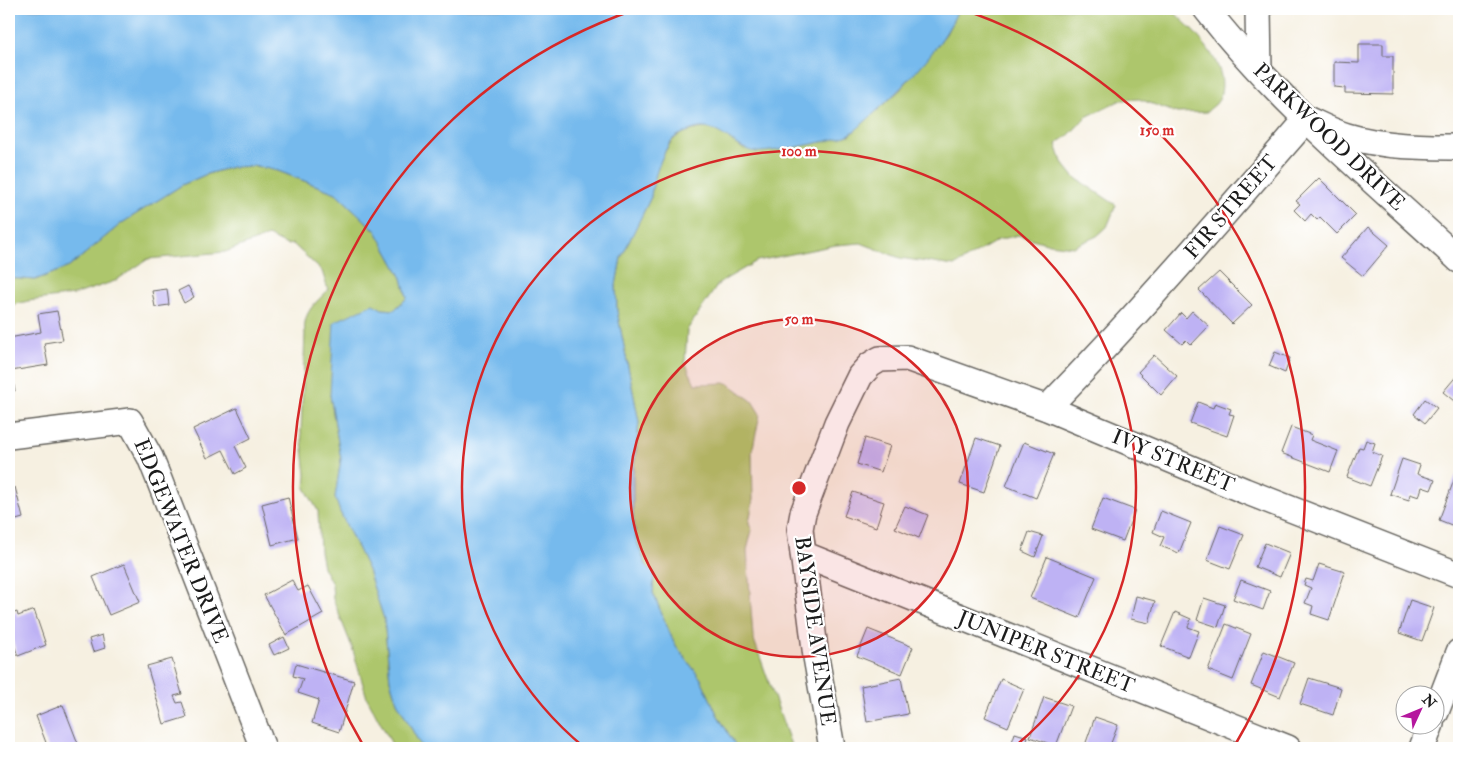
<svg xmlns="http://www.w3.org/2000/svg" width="1468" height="757" font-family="'IM FELL Double Pica',serif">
	<rect width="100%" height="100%" fill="#fff"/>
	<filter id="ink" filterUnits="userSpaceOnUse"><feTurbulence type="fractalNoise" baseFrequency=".02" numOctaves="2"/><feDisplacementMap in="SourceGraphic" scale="10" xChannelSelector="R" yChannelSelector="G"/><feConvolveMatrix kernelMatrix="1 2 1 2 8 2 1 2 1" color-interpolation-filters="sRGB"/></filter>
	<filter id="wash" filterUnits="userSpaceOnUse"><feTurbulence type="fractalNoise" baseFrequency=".0096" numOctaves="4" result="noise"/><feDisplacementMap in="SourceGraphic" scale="20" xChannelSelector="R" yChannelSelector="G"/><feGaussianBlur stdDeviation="1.12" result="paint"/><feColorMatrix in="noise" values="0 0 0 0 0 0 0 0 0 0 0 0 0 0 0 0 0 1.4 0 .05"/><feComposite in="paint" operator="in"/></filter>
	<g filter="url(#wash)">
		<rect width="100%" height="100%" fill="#f6f0e1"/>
		<path fill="#adc66c" stroke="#647144" d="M 958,9 L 1171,9 C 1192,30 1235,67 1218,101 C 1216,105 1210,108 1207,112 L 1177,113 L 1139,99 L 1121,100 L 1086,117 L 1068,136 L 1056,144 L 1062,162 L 1074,177 L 1116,205 L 1107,227 L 1097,236 L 1073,247 L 1050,244 L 1018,235 L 998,240 L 954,266 L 900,258 L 861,243 L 836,245 L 757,261 L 719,283 L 687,330 L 685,362 L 695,384 L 728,383 L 752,401 L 760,414 L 752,452 L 753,500 L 749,523 L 752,530 L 747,550 L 753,637 L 792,748 L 737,748 L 717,714 L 701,679 L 674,643 L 653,593 L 654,573 L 646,565 L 636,539 L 633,516 L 633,476 L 639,422 L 617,311 L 616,285 L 621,258 L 651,197 C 652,180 662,152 673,140 C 680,132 703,126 714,129 C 722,131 735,143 743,149 L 850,135 L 900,90 L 946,34 Z
			M 256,166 L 278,171 L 336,193 L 376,231 L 402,278 L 407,298 L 394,310 L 382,309 L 330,395 L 341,459 L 335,497 L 340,512 L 368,570 L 384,619 L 390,680 L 397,702 L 422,748 L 394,748 L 367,698 L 352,647 L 333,599 L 332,584 L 323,567 L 320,551 L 318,511 L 305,488 L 306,474 L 301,432 L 305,334 C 302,312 315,304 328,290 L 322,271 L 293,244 L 287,245 L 268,236 L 225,252 L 148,259 L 115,281 L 74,295 L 28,301 L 9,306 L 9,278 L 35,280 L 69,267 L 122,223 L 182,185 L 207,174 L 232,167 Z"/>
		<path fill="#76baed" stroke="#496b84" d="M 9,9 L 958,9 C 944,47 900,90 870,117 C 864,122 857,130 850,134 C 840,140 769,153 757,152 C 735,150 722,126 699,128 C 693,129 679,134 674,138 C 663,148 652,183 651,197 L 621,258 L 616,285 L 617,311 L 639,422 L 633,476 L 633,516 L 636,539 L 646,565 L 654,573 L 653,593 L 674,643 L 701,679 L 717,714 L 737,748 L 422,748 L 397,702 L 390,680 L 384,619 L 368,570 L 340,512 L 335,497 L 341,459 L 330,395 L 334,322 L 373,304 L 382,309 L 394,310 L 407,298 L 402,278 L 376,231 L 336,193 L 278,171 L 256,166 L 232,167 L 207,174 L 182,185 L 122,223 L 69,267 L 35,280 L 9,278 Z"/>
		<g id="blocks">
			<path fill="#beb2f4" d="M 1359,44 L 1383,44 L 1383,56 L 1393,56 L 1393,94 L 1345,93 L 1345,88 L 1334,87 L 1334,62 L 1359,63 Z
				M 1319,178 L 1356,215 L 1337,234 L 1320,217 L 1317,220 L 1311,214 L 1305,221 L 1294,210 L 1300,204 L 1296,201 Z
				M 1368,227 L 1389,245 L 1363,276 L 1341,258 Z
				M 1219,272 L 1252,305 L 1232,324 L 1199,290 Z
				M 188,286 L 194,297 L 184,303 L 178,291 Z
				M 167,289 L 169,305 L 155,307 L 152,291 Z
				M 57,311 L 63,340 L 44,343 L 48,365 L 11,371 L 15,391 L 9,392 L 9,338 L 41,332 L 38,314 Z
				M 1192,311 L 1209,326 L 1191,345 L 1186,340 L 1182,344 L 1166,330 L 1181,313 L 1186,318 Z
				M 1275,352 L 1290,358 L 1285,373 L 1269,366 Z
				M 1154,355 L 1177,376 L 1161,395 L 1138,372 Z
				M 1459,373 L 1459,405 L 1443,392 Z
				M 1425,399 L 1437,408 L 1425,423 L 1414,414 Z
				M 1198,402 L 1213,408 L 1215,403 L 1231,409 L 1229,414 L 1234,415 L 1227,436 L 1190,423 Z
				M 237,408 L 251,438 L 235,446 L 246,468 L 235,474 L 223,450 L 207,458 L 193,429 Z
				M 1291,427 L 1312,435 L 1310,440 L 1338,451 L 1330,472 L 1281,453 Z
				M 865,438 L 890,446 L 881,472 L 857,464 Z
				M 976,438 L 1000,446 L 984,492 L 960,484 Z
				M 1366,440 L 1375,443 L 1372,452 L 1382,456 L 1370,486 L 1347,477 L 1359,447 L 1363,448 Z
				M 1024,442 L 1054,454 L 1036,498 L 1006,486 Z
				M 1402,459 L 1420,465 L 1417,474 L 1435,480 L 1431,490 L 1422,487 L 1419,497 L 1410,494 L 1409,500 L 1390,494 Z
				M 1456,475 L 1459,477 L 1459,528 L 1439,520 Z
				M 15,487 L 23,518 L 9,522 L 9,489 Z
				M 853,492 L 884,502 L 876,527 L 844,516 Z
				M 288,497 L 298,538 L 272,545 L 262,504 Z
				M 1103,498 L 1135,510 L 1123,541 L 1091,529 Z
				M 905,506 L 928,515 L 919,538 L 895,528 Z
				M 1161,511 L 1191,523 L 1179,553 L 1160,546 L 1164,537 L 1153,532 Z
				M 1220,526 L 1244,535 L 1230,569 L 1207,560 Z
				M 1029,532 L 1043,536 L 1035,557 L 1022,551 Z
				M 1265,543 L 1290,553 L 1280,577 L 1255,567 Z
				M 1047,557 L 1096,577 L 1079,618 L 1030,598 Z
				M 124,564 L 140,602 L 109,615 L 93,577 Z
				M 1319,564 L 1345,572 L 1329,620 L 1311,614 L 1313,606 L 1305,603 L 1311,588 L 1304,585 L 1306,579 L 1313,581 Z
				M 292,580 L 298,591 L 308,586 L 323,614 L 286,635 L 264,595 Z
				M 1241,580 L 1270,591 L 1263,610 L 1233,599 Z
				M 1136,596 L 1155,601 L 1149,623 L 1131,619 Z
				M 1204,598 L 1225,605 L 1218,627 L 1197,620 Z
				M 1410,600 L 1434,608 L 1422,641 L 1399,633 Z
				M 34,610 L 46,645 L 18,656 L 9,631 L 9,615 L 17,612 L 18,616 Z
				M 1175,612 L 1191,619 L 1188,627 L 1199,631 L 1189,657 L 1161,646 Z
				M 1226,624 L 1251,634 L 1233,680 L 1208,670 Z
				M 868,629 L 913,647 L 902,674 L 857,656 Z
				M 102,635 L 105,648 L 93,652 L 89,639 Z
				M 284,637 L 289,648 L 274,655 L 269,645 Z
				M 1264,651 L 1294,663 L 1280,697 L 1251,685 Z
				M 172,659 L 182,694 L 174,696 L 177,703 L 182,702 L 187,717 L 164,724 L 147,666 Z
				M 296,664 L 354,681 L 339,732 L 312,723 L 319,700 L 298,693 L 303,679 L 293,676 Z
				M 901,678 L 908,714 L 867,722 L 861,686 Z
				M 1309,678 L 1341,688 L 1333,715 L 1300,704 Z
				M 1001,679 L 1024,689 L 1008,727 L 985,717 Z
				M 1044,697 L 1071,706 L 1056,746 L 1030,737 Z
				M 63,705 L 79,746 L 72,748 L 48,748 L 36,716 Z
				M 1095,717 L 1118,725 L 1109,748 L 1084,748 Z
				M 1015,733 L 1028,737 L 1024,748 L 1010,748 Z"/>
		</g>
	</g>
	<g filter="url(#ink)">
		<use href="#blocks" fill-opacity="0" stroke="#686661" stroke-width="1"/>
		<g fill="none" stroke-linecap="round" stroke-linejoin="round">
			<g stroke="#686661" stroke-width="28">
				<path id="street" d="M 1206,9 C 1279,103 1372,179 1459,260
					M 1258,9 L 1259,71
					M 1047,408 C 1138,315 1222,217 1307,119 C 1320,125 1333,132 1347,136 C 1384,147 1421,147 1459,147
					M 9,436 L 130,421 L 150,457 L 158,477 L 263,748
					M 803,554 L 1288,748
					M 1436,712 L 1459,652
					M 832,748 L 816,657 L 800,529 L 803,513 L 837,423 L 860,376 L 870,365 L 880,359 L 907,358 L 1047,408 L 1245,491 L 1459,575
					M 1422,748 L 1431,724"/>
			</g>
			<use href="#street" stroke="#fff" stroke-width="25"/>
		</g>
	</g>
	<circle cx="799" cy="488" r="169" fill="#d62828" fill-opacity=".12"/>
	<g fill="none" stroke="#d62828" stroke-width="2.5">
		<circle cx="799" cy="488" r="169"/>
		<path d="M585 748A337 337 0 1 1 1013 748"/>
		<path d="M363 745A506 506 0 0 1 634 10M964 10A506 506 0 0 1 1235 745"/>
	</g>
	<g text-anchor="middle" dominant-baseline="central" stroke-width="4.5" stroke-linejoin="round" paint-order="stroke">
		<g font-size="21" fill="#1c1c1c" stroke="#fff">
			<text transform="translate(1329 137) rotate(44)">PARKWOOD DRIVE</text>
			<text transform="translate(1231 207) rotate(-49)">FIR STREET</text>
			<text transform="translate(1173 461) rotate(23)">IVY STREET</text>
			<text transform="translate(181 541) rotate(68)">EDGEWATER DRIVE</text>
			<text transform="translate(815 631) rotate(82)">BAYSIDE AVENUE</text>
			<text transform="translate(1046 652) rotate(22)">JUNIPER STREET</text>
		</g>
	</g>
	<circle cx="799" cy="488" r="8" fill="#d62828" stroke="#fff" stroke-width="2.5"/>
	<g font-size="15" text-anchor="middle" font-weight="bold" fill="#d62828" stroke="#fff" stroke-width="4.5" stroke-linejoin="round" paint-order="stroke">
		<text x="1157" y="135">150 m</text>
		<text x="799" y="156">100 m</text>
		<text x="799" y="324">50 m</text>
	</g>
	<rect width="1468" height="757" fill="none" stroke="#fff" stroke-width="30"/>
	<g transform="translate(1420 710) rotate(46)"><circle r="24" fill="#ffffff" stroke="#a4a4a4"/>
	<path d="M0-4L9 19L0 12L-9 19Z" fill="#b5179e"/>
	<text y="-8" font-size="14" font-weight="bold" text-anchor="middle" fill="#1c1c1c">N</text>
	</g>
</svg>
